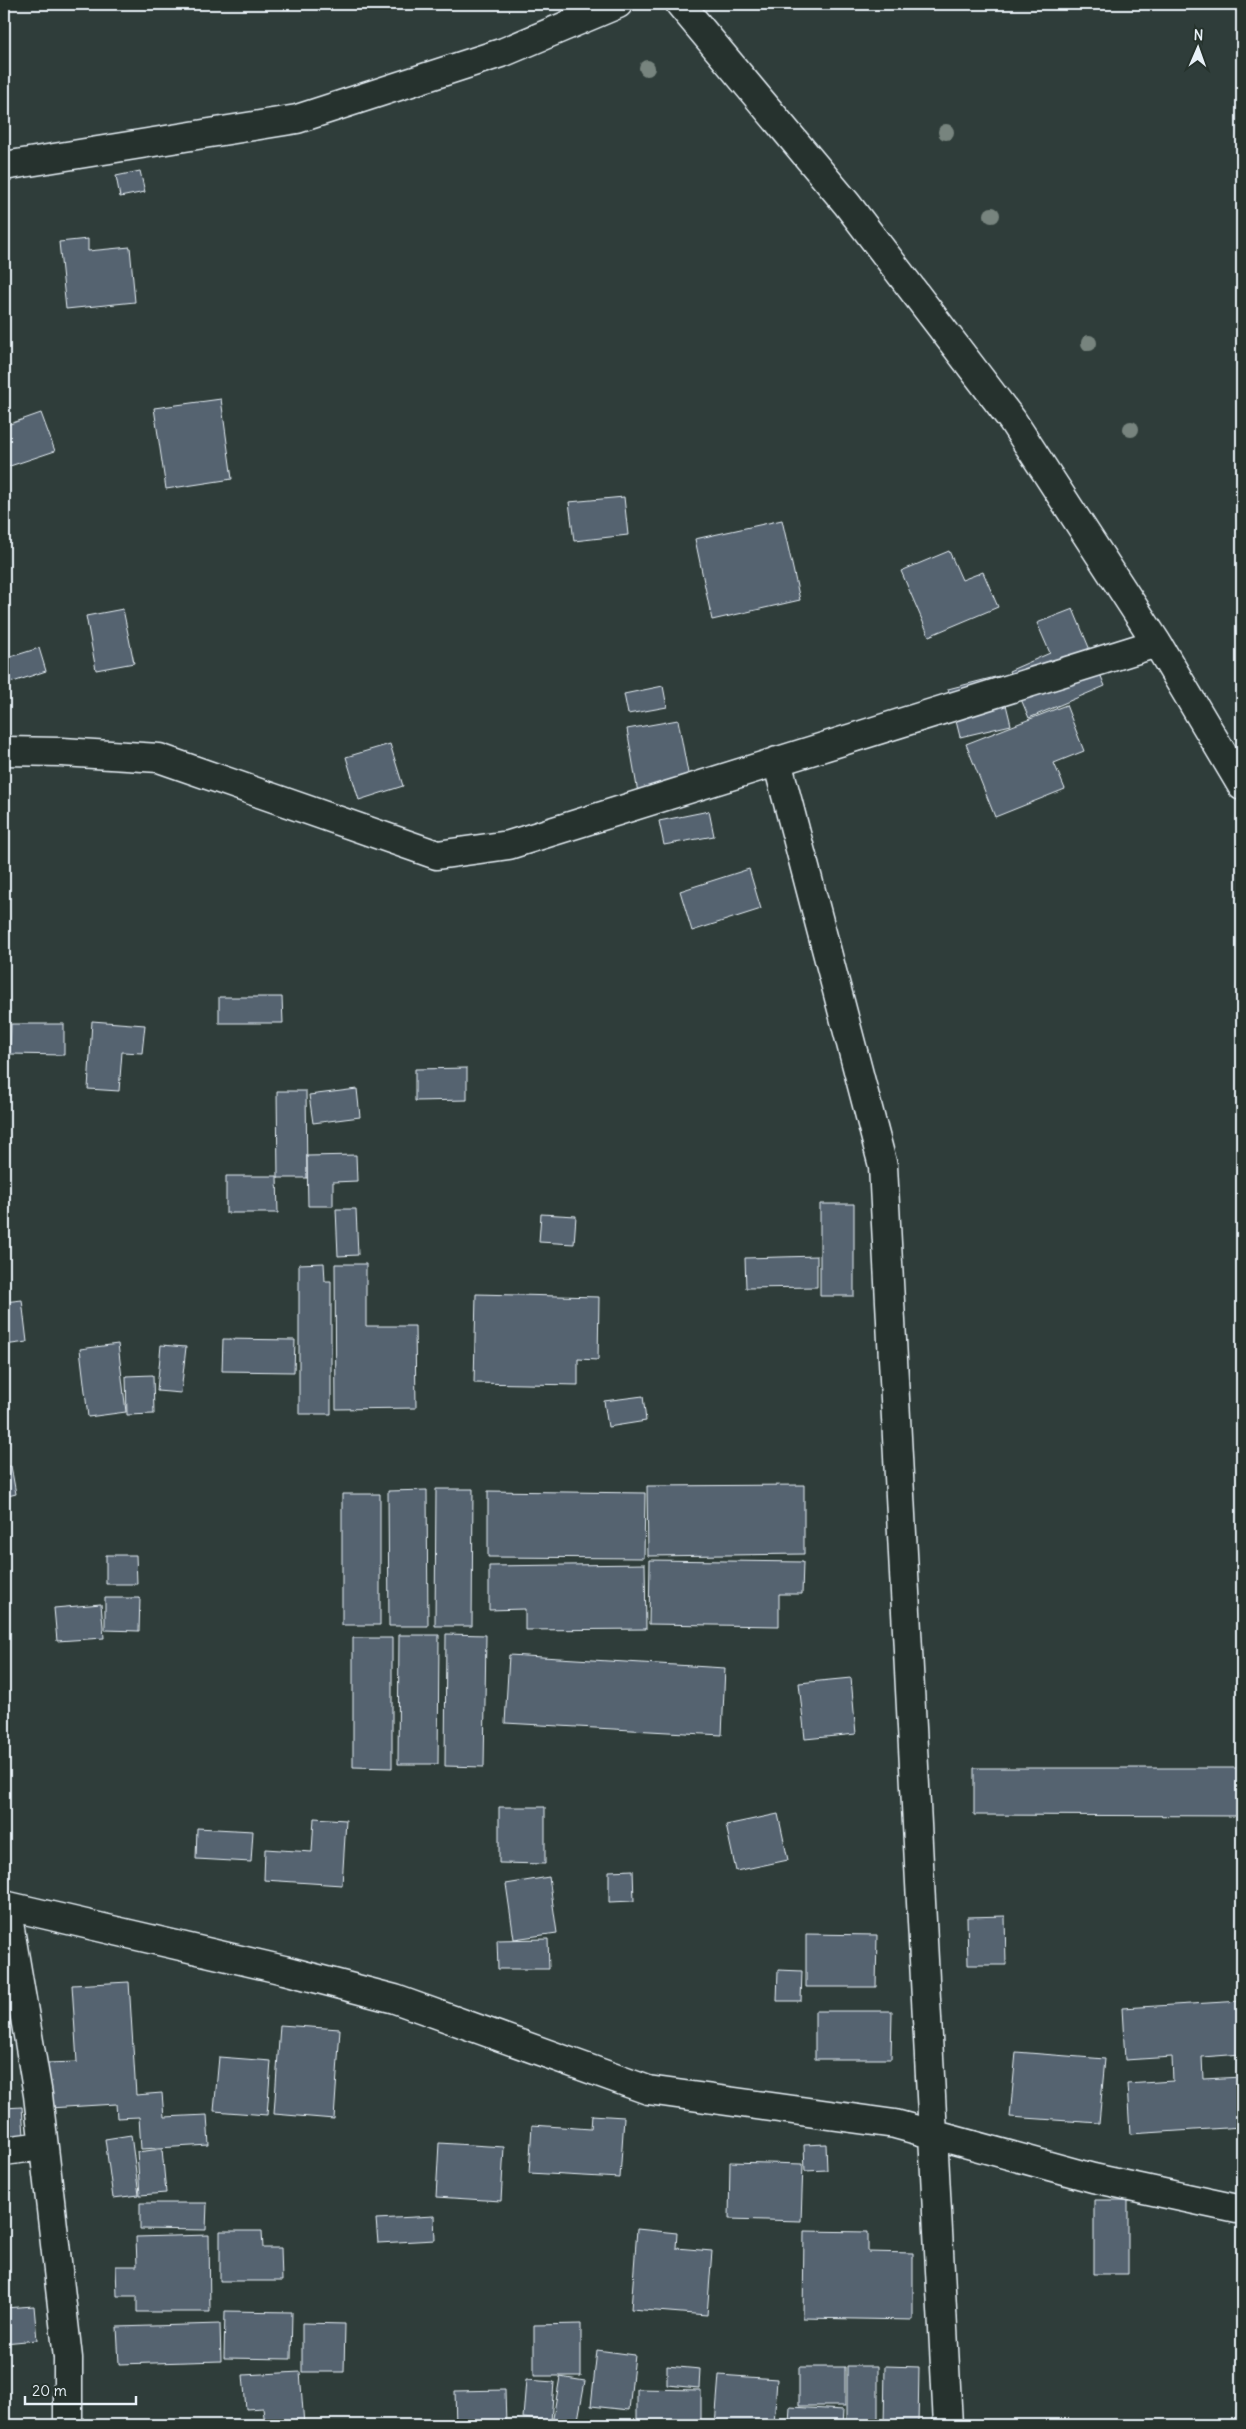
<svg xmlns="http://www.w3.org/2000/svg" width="1246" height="2429" font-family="Delius,sans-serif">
	<rect width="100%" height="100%" fill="#2f3d3a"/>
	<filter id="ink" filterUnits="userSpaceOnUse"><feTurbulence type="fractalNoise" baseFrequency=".02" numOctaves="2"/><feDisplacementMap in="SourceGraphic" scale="10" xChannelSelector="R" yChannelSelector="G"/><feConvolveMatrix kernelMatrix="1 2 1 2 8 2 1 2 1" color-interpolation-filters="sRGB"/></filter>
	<g filter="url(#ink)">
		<path fill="#556370" stroke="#e8f1f8" d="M 140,171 L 145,192 L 120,197 L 116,176 Z
			M 88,239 L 88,251 L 130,247 L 135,302 L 66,309 L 59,242 Z
			M 221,399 L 232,479 L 166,489 L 154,408 Z
			M 41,413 L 55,451 L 4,468 L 4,426 Z
			M 624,497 L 628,535 L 574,541 L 569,502 Z
			M 782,520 L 800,600 L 712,620 L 695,539 Z
			M 949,551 L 962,580 L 983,572 L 998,607 L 929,636 L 901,571 Z
			M 123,609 L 134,663 L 96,670 L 86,616 Z
			M 1073,609 L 1105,686 L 1029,718 L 1009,671 L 1050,653 L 1037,623 Z
			M 39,648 L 46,671 L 7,684 L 4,674 L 4,659 Z
			M 999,676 L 1011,725 L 960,737 L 948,689 Z
			M 663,686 L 667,707 L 628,714 L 624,694 Z
			M 1066,705 L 1084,751 L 1054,763 L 1065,789 L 995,817 L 966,744 Z
			M 678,720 L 690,784 L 638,793 L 627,729 Z
			M 390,744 L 403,786 L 359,800 L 346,757 Z
			M 709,811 L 714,836 L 664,845 L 659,821 Z
			M 749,869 L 761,909 L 692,931 L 680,891 Z
			M 219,997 L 282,997 L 283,1023 L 219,1023 Z
			M 92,1021 L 145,1025 L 142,1053 L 122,1052 L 119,1091 L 88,1089 Z
			M 11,1024 L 64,1024 L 64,1055 L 10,1054 Z
			M 467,1068 L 467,1100 L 415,1101 L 415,1069 Z
			M 357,1089 L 360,1117 L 313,1123 L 309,1095 Z
			M 277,1091 L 306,1091 L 307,1178 L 278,1178 Z
			M 356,1155 L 357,1181 L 333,1182 L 333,1206 L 308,1206 L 307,1156 Z
			M 226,1176 L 277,1176 L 278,1213 L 226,1213 Z
			M 820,1204 L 854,1204 L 854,1296 L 820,1296 Z
			M 336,1209 L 356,1209 L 358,1255 L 338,1256 Z
			M 541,1214 L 576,1216 L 574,1244 L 539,1242 Z
			M 817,1256 L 817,1287 L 746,1288 L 745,1258 Z
			M 324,1263 L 325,1281 L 331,1281 L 331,1414 L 299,1414 L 299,1264 Z
			M 335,1264 L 366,1264 L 366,1326 L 415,1326 L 416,1408 L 336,1409 Z
			M 476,1294 L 599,1297 L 598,1360 L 578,1359 L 578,1385 L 474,1383 Z
			M 22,1300 L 27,1342 L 4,1345 L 4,1302 Z
			M 223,1339 L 295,1340 L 294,1372 L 222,1371 Z
			M 118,1344 L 126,1412 L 88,1417 L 80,1349 Z
			M 161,1345 L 186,1347 L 181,1393 L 157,1391 Z
			M 153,1375 L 154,1414 L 127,1415 L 126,1376 Z
			M 643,1396 L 646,1421 L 608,1427 L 604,1401 Z
			M 11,1466 L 16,1494 L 4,1497 L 4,1467 Z
			M 804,1485 L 804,1554 L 648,1556 L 647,1486 Z
			M 436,1489 L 473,1489 L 472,1626 L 435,1626 Z
			M 427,1490 L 428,1626 L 389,1626 L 388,1491 Z
			M 488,1491 L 645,1493 L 644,1558 L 488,1557 Z
			M 342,1494 L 380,1494 L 380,1625 L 342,1625 Z
			M 106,1555 L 136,1555 L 137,1584 L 106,1584 Z
			M 650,1560 L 803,1562 L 802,1594 L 779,1594 L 779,1626 L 649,1624 Z
			M 645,1564 L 646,1629 L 525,1630 L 525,1609 L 489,1610 L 489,1566 Z
			M 105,1598 L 140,1598 L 139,1631 L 105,1630 Z
			M 101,1604 L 104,1638 L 57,1641 L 54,1608 Z
			M 446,1634 L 486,1635 L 484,1767 L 445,1766 Z
			M 399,1635 L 439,1635 L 438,1764 L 398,1764 Z
			M 353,1638 L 392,1638 L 392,1768 L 353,1767 Z
			M 509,1655 L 725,1668 L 722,1735 L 505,1723 Z
			M 851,1678 L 856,1734 L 805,1739 L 799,1683 Z
			M 974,1768 L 1242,1768 L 1242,1816 L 974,1815 Z
			M 499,1807 L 545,1807 L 545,1864 L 499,1863 Z
			M 778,1814 L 788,1860 L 736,1871 L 726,1825 Z
			M 314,1818 L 346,1820 L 342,1885 L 264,1880 L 265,1849 L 312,1852 Z
			M 197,1828 L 253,1831 L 251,1862 L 196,1859 Z
			M 633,1870 L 634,1901 L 609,1902 L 609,1871 Z
			M 549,1877 L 557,1933 L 514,1939 L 506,1884 Z
			M 1005,1916 L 1006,1965 L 968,1965 L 967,1917 Z
			M 806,1934 L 877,1935 L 876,1987 L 806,1987 Z
			M 548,1939 L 549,1969 L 498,1969 L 497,1940 Z
			M 778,1970 L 802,1971 L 801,2001 L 777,2001 Z
			M 129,1982 L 136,2095 L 162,2093 L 164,2117 L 207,2115 L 209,2145 L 141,2149 L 139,2117 L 117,2118 L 116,2104 L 49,2108 L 46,2063 L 77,2062 L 72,1985 Z
			M 1242,2001 L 1242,2054 L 1202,2057 L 1203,2079 L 1242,2077 L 1242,2127 L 1130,2134 L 1127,2084 L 1173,2081 L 1172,2057 L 1125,2060 L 1122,2008 Z
			M 815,2011 L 892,2011 L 891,2059 L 815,2059 Z
			M 280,2025 L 340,2029 L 334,2119 L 274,2114 Z
			M 1016,2052 L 1105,2059 L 1099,2123 L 1010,2117 Z
			M 219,2057 L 271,2061 L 267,2115 L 214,2111 Z
			M 22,2107 L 24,2136 L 4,2137 L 4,2108 Z
			M 592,2115 L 624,2117 L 620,2178 L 529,2173 L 532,2125 L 591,2129 Z
			M 131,2135 L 139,2195 L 113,2198 L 105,2139 Z
			M 439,2143 L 504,2147 L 501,2201 L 436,2197 Z
			M 826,2144 L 827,2170 L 805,2171 L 804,2145 Z
			M 162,2149 L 166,2193 L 140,2195 L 137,2152 Z
			M 730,2162 L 803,2164 L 801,2221 L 729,2219 Z
			M 1094,2200 L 1128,2200 L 1128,2274 L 1094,2274 Z
			M 140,2203 L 207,2203 L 206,2230 L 140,2229 Z
			M 434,2216 L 435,2240 L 378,2243 L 376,2219 Z
			M 637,2229 L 677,2233 L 676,2248 L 712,2251 L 707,2315 L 631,2309 Z
			M 220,2231 L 262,2231 L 263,2248 L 281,2248 L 282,2281 L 220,2281 Z
			M 804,2231 L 868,2232 L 868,2252 L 913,2253 L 913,2320 L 803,2318 Z
			M 209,2235 L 210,2312 L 137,2312 L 137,2296 L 117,2296 L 116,2266 L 137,2266 L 136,2237 Z
			M 34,2306 L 37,2340 L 4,2343 L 4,2308 Z
			M 225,2311 L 292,2312 L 291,2359 L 224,2358 Z
			M 302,2323 L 345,2324 L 344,2372 L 302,2372 Z
			M 220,2324 L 221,2361 L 119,2364 L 117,2327 Z
			M 581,2324 L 581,2376 L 534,2376 L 534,2325 Z
			M 597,2350 L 635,2355 L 629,2410 L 591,2406 Z
			M 667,2366 L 700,2369 L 699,2388 L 667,2385 Z
			M 847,2366 L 878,2366 L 878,2425 L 847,2425 Z
			M 885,2366 L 919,2367 L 918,2425 L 884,2425 Z
			M 799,2367 L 845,2367 L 845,2406 L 799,2406 Z
			M 300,2372 L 304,2425 L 265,2425 L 263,2408 L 246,2409 L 243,2375 Z
			M 719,2375 L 777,2379 L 774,2425 L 715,2425 Z
			M 560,2377 L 585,2381 L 577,2425 L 552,2424 Z
			M 526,2380 L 554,2382 L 551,2421 L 523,2418 Z
			M 637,2389 L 701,2390 L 701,2425 L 637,2425 Z
			M 505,2390 L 506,2425 L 456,2425 L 455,2391 Z
			M 790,2407 L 844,2410 L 843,2425 L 789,2425 Z"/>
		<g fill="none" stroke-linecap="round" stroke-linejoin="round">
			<g stroke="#e8f1f8" stroke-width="31">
				<path id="minor" d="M 680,4 L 847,204 L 1012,420 L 1157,643 L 1242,786
					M 4,166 L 297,119 L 504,52 L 618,4
					M 4,751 L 62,752 L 159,758 L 437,855 L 509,845 L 1157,643
					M 777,761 L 883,1166 L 948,2425
					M 4,1905 L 284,1970 L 395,1999 L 648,2090 L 895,2124 L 1093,2178 L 1242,2210
					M 6,1905 L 38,2095 L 68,2358 L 68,2425
					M 4,2151 L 43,2146"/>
			</g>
			<use href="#minor" stroke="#26332d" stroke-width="28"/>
		</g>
		<g fill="#77847e">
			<circle cx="647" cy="68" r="8"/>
			<circle cx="946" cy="132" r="8"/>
			<circle cx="992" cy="215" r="8"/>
			<circle cx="1089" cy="343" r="8"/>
			<circle cx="1131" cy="429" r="8"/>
		</g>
	</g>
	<rect width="1246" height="2429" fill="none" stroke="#26332d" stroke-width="20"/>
	<rect x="10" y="10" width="1226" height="2409" fill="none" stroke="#e8f1f8" stroke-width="2" filter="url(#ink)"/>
	<g transform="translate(1198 48) rotate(2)" stroke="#26332d" stroke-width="4" paint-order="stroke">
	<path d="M0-4L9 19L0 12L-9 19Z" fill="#e8f1f8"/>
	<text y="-8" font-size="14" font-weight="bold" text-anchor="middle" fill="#e8f1f8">N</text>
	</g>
	<path d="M25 2396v8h111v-8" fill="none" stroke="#e8f1f8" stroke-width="2.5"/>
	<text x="32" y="2396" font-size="15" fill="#e8f1f8" stroke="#26332d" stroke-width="4" paint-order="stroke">20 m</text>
</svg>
